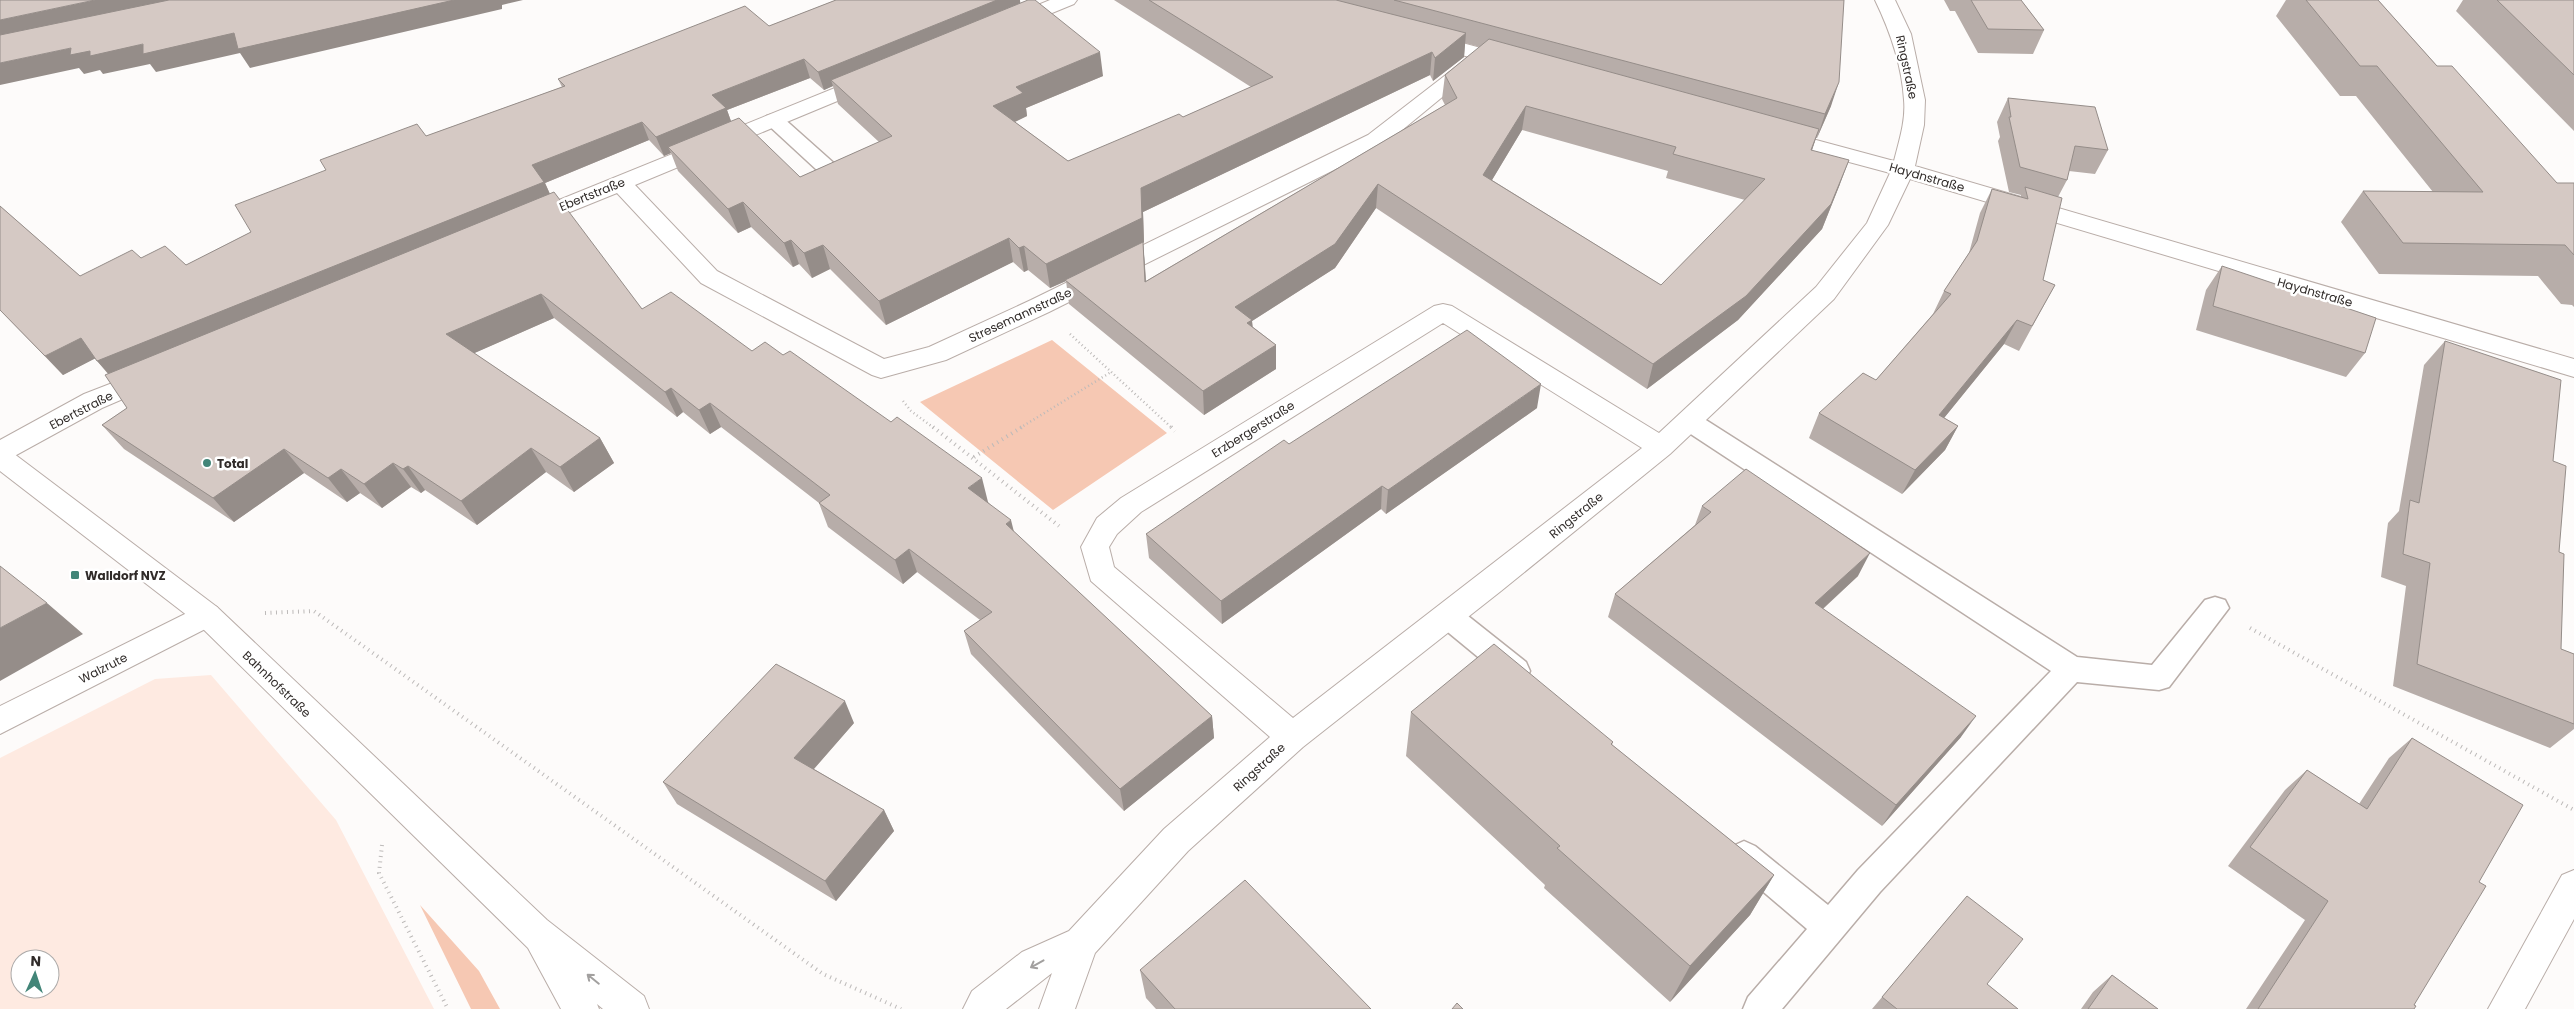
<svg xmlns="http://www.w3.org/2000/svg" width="2574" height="1009" font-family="Poppins,sans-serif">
	<rect width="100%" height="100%" fill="#fdfbfa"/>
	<path fill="#feeae1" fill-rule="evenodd" d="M 211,675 L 336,820 L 434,1009 L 0,1009 L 0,758 L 155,679 ZM 20,959 L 50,959 L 50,989 L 20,989 Z"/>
	<path fill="#f6c8b3" d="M 1052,340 L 1167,433 L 1053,510 L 920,402 Z
		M 420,905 L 479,971 L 500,1009 L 471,1009 Z"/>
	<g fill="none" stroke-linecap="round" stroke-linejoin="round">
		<g stroke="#b9ada8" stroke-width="3">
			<path id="service" d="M 774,114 L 781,116 L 845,173 L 849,178 L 845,183 L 838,185 L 831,183 L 767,124 L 764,120 L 767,116 Z
				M 1689,412 L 1698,415 L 2077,657 L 2152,665 L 2205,600 L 2215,597 L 2225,600 L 2229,608 L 2169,687 L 2159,690 L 2077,682 L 1880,892 L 1782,1009 L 1743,1009 L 1748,997 L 1807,929 L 1733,866 L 1728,856 L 1733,846 L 1744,841 L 1755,846 L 1828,905 L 1858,870 L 2051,671 L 1680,427 L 1677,421 L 1680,415 Z
				M 1448,605 L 1458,608 L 1526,662 L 1530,671 L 1526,680 L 1516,683 L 1506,680 L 1438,624 L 1434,616 L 1438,608 Z"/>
		</g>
		<g stroke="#b9ada8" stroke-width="2">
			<path id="minor" d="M 1050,0 L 1077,0 L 1074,4 L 1018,27 L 1004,27 L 1001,23 L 1004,19 Z
				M 1875,0 L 1895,0 L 1911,34 L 1925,100 L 1924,125 L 1915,166 L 2574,359 L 2574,377 L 1910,179 L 1888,225 L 1834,299 L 1670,454 L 1501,591 L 1303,747 L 1188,851 L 1095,953 L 1075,1009 L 1039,1009 L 1052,973 L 1006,1009 L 963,1009 L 972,991 L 1022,952 L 1069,931 L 1164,829 L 1270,737 L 1091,581 L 1081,547 L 1097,518 L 1121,498 L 1434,306 L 1443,304 L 1452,306 L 1659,433 L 1816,287 L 1867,223 L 1890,173 L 1771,141 L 1768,136 L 1771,131 L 1779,130 L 1894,161 C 1899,141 1906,120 1904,100 C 1902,65 1890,31 1875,0 ZM 1443,323 L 1642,448 L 1293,718 L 1114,567 L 1109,547 L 1117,534 L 1141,512 Z
				M 1429,34 L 1518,58 L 1521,62 L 1518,66 L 1511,68 L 1482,60 L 1480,66 L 1384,145 L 1049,312 L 946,360 L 881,378 L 872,375 L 701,283 L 617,193 L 538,225 L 530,227 L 522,225 L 519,220 L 522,215 L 862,77 L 869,75 L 876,77 L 879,81 L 876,85 L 635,185 L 717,271 L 884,359 L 929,347 L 1031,300 L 1368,135 L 1469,57 L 1422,44 L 1419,40 L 1422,36 Z
				M 151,368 L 160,371 L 164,377 L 160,383 L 102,408 L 9,459 L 0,462 L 0,440 L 84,394 Z
				M 207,603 L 217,607 L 222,615 L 217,623 L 0,734 L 0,706 Z
				M 2574,870 L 2574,919 L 2525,1009 L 2488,1009 L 2562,875 Z"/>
		</g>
		<g stroke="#b9ada8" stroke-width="2">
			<path id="tertiary" d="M 0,447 L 9,450 L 217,607 L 547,920 L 644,996 L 649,1009 L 603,1009 L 597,1004 L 599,1009 L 561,1009 L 528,948 L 197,623 L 0,471 Z"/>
		</g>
		<path stroke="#bdbab9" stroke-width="2.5" stroke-dasharray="1 3" stroke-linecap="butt" d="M 1070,334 L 1172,428
			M 903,401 L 911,411 L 934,428
			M 1020,428 L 1111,372"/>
		<path stroke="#bdbab9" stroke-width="4" stroke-dasharray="1 4.5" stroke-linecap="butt" d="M 933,427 L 1059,526
			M 1171,427 L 1175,431
			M 974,457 L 1022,427
			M 265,613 L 314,611 L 823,974 L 901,1009
			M 2250,628 L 2574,810
			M 382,845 L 379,873 L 448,1009"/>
		<use href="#service" fill="#fff" fill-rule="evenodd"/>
		<use href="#minor" fill="#fff" fill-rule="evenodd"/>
		<use href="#tertiary" fill="#fff" fill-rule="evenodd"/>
	</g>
	<path fill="#b7ada9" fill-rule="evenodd" d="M 836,0 L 1020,0 L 1020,3 L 1103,76 L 1026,108 L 1027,116 L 1015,122 L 1068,161 L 1183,117 L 1251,87 L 1114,0 L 1844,0 L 1831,106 L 1817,138 L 1816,138 L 1812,150 L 1840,184 L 1822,229 L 1738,320 L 1647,389 L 1376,208 L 1335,268 L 1252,321 L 1253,327 L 1276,345 L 1276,369 L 1204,415 L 1069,304 L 1066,281 L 1050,288 L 1028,270 L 1024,272 L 1013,262 L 886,325 L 830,269 L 812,278 L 799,264 L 793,267 L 751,227 L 738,233 L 678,171 L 671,153 L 664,156 L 649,140 L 545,183 L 550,194 L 642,309 L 752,351 L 988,502 L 1014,532 L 1212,716 L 1214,738 L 1124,811 L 971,654 L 964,631 L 980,620 L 917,572 L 903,584 L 828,527 L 819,503 L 721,427 L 710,434 L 683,412 L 677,417 L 554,318 L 474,353 L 600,438 L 614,463 L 574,492 L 546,472 L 477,525 L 425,490 L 421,493 L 411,487 L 382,508 L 360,493 L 347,502 L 304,473 L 234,522 L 124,449 L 102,425 L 127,408 L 108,374 L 95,358 L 63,375 L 0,310 L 0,206 L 80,276 L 141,258 L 186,265 L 251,232 L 426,136 L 562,87 L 558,79 L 769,26 ZM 1465,43 L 1480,47 L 1445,75 L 1442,99 L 1445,105 L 1146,281 L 1143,243 L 1144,242 L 1143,212 L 1430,75 L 1433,81 L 1464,57 ZM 810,78 L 824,90 L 833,86 L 838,104 L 879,142 L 800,177 L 731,121 L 727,110 ZM 1522,130 L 1668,171 L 1666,178 L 1745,200 L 1661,285 L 1492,180 Z
		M 1944,0 L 2021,0 L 2044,30 L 2033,54 L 1978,53 L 1955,11 L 1950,11 Z
		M 2286,0 L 2378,0 L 2437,66 L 2557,183 L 2574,183 L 2574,307 L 2572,305 L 2561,304 L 2538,276 L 2379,274 L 2341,222 L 2363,191 L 2433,192 L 2356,96 L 2340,96 L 2276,16 Z
		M 2463,0 L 2574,0 L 2574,131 L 2456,11 Z
		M 2008,98 L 2108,150 L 2095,174 L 2069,171 L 2067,180 L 2058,197 L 2043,280 L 2055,285 L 2019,351 L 2004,344 L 1944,418 L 1958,426 L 1945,450 L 1902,494 L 1809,438 L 1819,413 L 1876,380 L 1933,314 L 1944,291 L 1969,253 L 1980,213 L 1992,189 L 2021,197 L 2021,195 L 2009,192 L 1998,141 L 2000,137 L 1997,122 Z
		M 2222,266 L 2365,353 L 2346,377 L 2196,330 L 2206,290 Z
		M 2445,341 L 2553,461 L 2559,552 L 2561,649 L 2574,654 L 2574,729 L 2550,748 L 2393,686 L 2406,586 L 2381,577 L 2388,523 L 2399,511 L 2424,365 Z
		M 1537,408 L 1386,514 L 1381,509 L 1222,624 L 1149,558 L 1146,534 L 1289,444 Z
		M 1702,506 L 1858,576 L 1823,609 L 1961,737 L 1882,826 L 1608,617 L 1615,594 L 1695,525 Z
		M 1411,712 L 1613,742 L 1612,745 L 1774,875 L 1750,915 L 1670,1002 L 1544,888 L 1545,885 L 1406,756 Z
		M 854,723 L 814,769 L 884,810 L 894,831 L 836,901 L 677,804 L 663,782 Z
		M 2412,738 L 2479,882 L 2414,1005 L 2414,1009 L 2246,1009 L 2305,920 L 2228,866 L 2285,790 L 2307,770 L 2359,804 L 2389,758 Z
		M 1967,896 L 1987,984 L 2018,1009 L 1872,1009 Z
		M 1140,970 L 1371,1009 L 1156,1009 L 1146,998 Z
		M 2112,975 L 2158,1009 L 2081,1009 L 2093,992 Z"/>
	<path fill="#958d89" d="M 95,0 L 195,0 L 0,42 L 0,20 Z
		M 454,0 L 523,0 L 502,5 L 502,9 L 250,68 L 240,53 L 156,72 L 150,64 L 103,74 L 100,70 L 84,74 L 79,68 L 0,85 L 0,63 L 71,48 L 90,51 L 234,33 Z
		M 997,0 L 1020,0 L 1021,10 L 831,80 L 833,86 L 824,90 L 818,72 Z
		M 1466,33 L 1464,57 L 1433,81 L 1435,58 Z
		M 1100,52 L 1103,76 L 1026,108 L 1027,116 L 998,130 L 993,106 L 1016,87 Z
		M 1432,52 L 1430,75 L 1143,212 L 1144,242 L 1143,243 L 1145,266 L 1147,306 L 1065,280 L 1066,281 L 1050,288 L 1046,264 L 1141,188 Z
		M 804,59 L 810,78 L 727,110 L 733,127 L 668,147 L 671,153 L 664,156 L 656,137 L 712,95 Z
		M 1839,82 L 1831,106 L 1817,138 L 1825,114 Z
		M 1526,106 L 1522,130 L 1480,200 L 1483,175 Z
		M 642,122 L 649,140 L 545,183 L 553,201 L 114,380 L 97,361 L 532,165 Z
		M 1819,129 L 1811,153 L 1811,150 Z
		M 1849,160 L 1840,184 L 1822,229 L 1738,320 L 1647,389 L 1653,364 Z
		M 1378,184 L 1376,208 L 1335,268 L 1252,321 L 1253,344 L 1235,307 Z
		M 743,202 L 751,227 L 738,233 L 728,209 Z
		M 1009,238 L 1013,262 L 886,325 L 879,301 Z
		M 791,240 L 799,264 L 793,267 L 784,243 Z
		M 823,245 L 830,269 L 812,278 L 804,253 Z
		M 1024,246 L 1028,270 L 1024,272 L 1019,248 Z
		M 541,294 L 554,318 L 461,359 L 446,334 Z
		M 2017,320 L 2004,344 L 1927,439 L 1939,415 Z
		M 81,338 L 98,357 L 63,375 L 45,356 Z
		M 1276,345 L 1276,369 L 1204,415 L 1203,391 Z
		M 1541,384 L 1537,408 L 1386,514 L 1388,490 Z
		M 671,388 L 683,412 L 677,417 L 665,392 Z
		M 710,403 L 721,427 L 710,434 L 699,410 Z
		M 1958,426 L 1945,450 L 1902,494 L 1915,470 Z
		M 600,438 L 614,463 L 574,492 L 560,467 Z
		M 531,448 L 546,472 L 477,525 L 461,501 Z
		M 284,449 L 304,473 L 234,522 L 213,498 Z
		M 393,463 L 411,487 L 382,508 L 364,484 Z
		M 408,466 L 425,490 L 421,493 L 403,469 Z
		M 341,469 L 360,493 L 347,502 L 328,478 Z
		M 982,478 L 988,502 L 975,513 L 968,488 Z
		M 1382,486 L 1381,509 L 1222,624 L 1221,601 Z
		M 1011,520 L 1017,544 L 1006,524 Z
		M 909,549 L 917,572 L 903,584 L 895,560 Z
		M 1870,553 L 1858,576 L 1804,626 L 1815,603 Z
		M 47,603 L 83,634 L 0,681 L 0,628 Z
		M 845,701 L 854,723 L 805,779 L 794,758 Z
		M 1212,716 L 1214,738 L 1124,811 L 1120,789 Z
		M 1976,716 L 1961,737 L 1882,826 L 1896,805 Z
		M 884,810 L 894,831 L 836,901 L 825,881 Z
		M 1774,875 L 1750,915 L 1670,1002 L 1690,966 Z"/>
	<path fill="#d5c9c4" stroke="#958d89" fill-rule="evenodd" d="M 0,0 L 95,0 L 0,20 Z
		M 169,0 L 454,0 L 238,49 L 234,33 L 143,54 L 143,44 L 90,56 L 90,51 L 70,55 L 71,48 L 0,63 L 0,35 Z
		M 836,0 L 997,0 L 818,72 L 804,59 L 712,95 L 726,108 L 656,137 L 642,122 L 532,165 L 544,182 L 97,361 L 81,338 L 45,356 L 0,310 L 0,206 L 80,276 L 132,250 L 141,258 L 165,246 L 186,265 L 251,232 L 235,205 L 326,170 L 320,160 L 417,124 L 426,136 L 565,86 L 558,79 L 745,6 L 769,26 Z
		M 1028,0 L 1035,0 L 1100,52 L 1016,87 L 1023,93 L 993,106 L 1068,161 L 1179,114 L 1183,117 L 1273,77 L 1149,0 L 1336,0 L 1466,33 L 1435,58 L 1432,52 L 1141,188 L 1142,218 L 1046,264 L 1024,246 L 1019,248 L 1009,238 L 879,301 L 823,245 L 804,253 L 791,240 L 784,243 L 743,202 L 728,209 L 668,147 L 739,118 L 800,177 L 892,136 L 831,80 Z
		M 1394,0 L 1844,0 L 1839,82 L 1825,114 Z
		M 1971,0 L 2021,0 L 2044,30 L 1988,29 Z
		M 2306,0 L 2378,0 L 2437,66 L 2452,66 L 2557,183 L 2574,183 L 2574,255 L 2565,245 L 2403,243 L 2363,191 L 2483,192 L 2377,66 L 2360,66 Z
		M 2497,0 L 2574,0 L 2574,75 Z
		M 1489,39 L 1819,129 L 1811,150 L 1849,160 L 1831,204 L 1746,296 L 1653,364 L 1378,184 L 1335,244 L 1235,307 L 1252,320 L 1247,323 L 1276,345 L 1203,391 L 1065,280 L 1143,242 L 1145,282 L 1457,98 L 1445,75 ZM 1526,106 L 1676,147 L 1673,154 L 1765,179 L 1661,285 L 1483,175 Z
		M 2008,98 L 2095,107 L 2108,150 L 2075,146 L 2067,180 L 2020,167 L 2009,117 L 2011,117 Z
		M 2025,187 L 2062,198 L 2043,280 L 2055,285 L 2032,326 L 2017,320 L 1939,415 L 1958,426 L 1915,470 L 1819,413 L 1863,373 L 1876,380 L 1951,294 L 1944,291 L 1977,241 L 1992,189 L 2028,199 Z
		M 554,192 L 642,309 L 671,292 L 752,351 L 765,342 L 783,355 L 790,351 L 891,422 L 897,417 L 982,478 L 968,488 L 1011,520 L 1006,524 L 1212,716 L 1120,789 L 964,631 L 992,612 L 909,549 L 895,560 L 819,503 L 830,495 L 710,403 L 699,410 L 671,388 L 665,392 L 541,294 L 446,334 L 600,438 L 560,467 L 531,448 L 461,501 L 408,466 L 403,469 L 393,463 L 364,484 L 341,469 L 328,478 L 284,449 L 213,498 L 102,425 L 127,408 L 105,375 Z
		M 2222,266 L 2376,318 L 2365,353 L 2213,306 Z
		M 1467,330 L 1541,384 L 1388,490 L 1382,486 L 1221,601 L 1146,534 L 1284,440 L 1289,444 Z
		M 2445,341 L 2561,380 L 2553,461 L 2566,466 L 2559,552 L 2564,554 L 2561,649 L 2574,654 L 2574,724 L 2417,664 L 2430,563 L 2403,554 L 2410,500 L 2419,503 Z
		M 1746,469 L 1870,553 L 1815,603 L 1976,716 L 1896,805 L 1615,594 L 1711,512 L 1702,506 Z
		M 0,566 L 47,603 L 0,628 Z
		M 1494,644 L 1613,742 L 1611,744 L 1774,875 L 1690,966 L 1557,848 L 1560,846 L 1411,712 Z
		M 776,664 L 845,701 L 794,758 L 884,810 L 825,881 L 663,782 Z
		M 2412,738 L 2523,805 L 2479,882 L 2486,886 L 2414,1005 L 2416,1006 L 2414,1009 L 2258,1009 L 2328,901 L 2250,847 L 2307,770 L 2367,809 Z
		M 1245,880 L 1371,1009 L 1175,1009 L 1140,970 Z
		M 1967,896 L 2023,939 L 1987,984 L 2018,1009 L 1897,1009 L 1882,997 Z
		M 2112,975 L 2158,1009 L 2088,1009 Z
		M 1457,1003 L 1463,1009 L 1452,1009 Z"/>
	<defs><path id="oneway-shaft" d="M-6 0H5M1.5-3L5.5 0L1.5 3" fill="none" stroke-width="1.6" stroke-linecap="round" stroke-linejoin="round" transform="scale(1.25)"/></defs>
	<g stroke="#a2a09f">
		<use href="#oneway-shaft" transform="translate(1037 964) rotate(151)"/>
		<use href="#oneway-shaft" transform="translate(593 979) rotate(-141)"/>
	</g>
	<g fill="#428578" stroke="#fff" stroke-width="2">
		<circle cx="207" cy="463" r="5"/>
		<rect x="70" y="570" width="10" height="10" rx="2.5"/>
	</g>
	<g text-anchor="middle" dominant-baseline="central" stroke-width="5" stroke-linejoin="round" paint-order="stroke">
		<g font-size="12" fill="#302b29" stroke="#fff">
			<text transform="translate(1907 67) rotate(78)">Ringstraße</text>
			<text transform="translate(1927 177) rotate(16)">Haydnstraße</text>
			<text transform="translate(592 194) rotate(-22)">Ebertstraße</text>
			<text transform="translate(2315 292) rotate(16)">Haydnstraße</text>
			<text transform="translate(1020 315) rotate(-25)">Stresemannstraße</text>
			<text transform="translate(81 410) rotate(-27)">Ebertstraße</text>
			<text transform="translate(1253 429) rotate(-32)">Erzbergerstraße</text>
			<text transform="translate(1576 515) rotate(-39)">Ringstraße</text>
			<text transform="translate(103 668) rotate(-27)">Walzrute</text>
			<text transform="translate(277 684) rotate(44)">Bahnhofstraße</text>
			<text transform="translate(1259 767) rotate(-42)">Ringstraße</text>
		</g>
		<g font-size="12" font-weight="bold" fill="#302b29" stroke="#fff" text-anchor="start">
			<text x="217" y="463">Total</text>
			<text x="85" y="575">Walldorf NVZ</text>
		</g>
	</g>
	<g transform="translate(35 974) rotate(3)"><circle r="24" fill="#ffffff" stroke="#acaaa9"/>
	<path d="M0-4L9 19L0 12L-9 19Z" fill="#428578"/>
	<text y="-8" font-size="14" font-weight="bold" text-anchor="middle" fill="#302b29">N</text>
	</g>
</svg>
